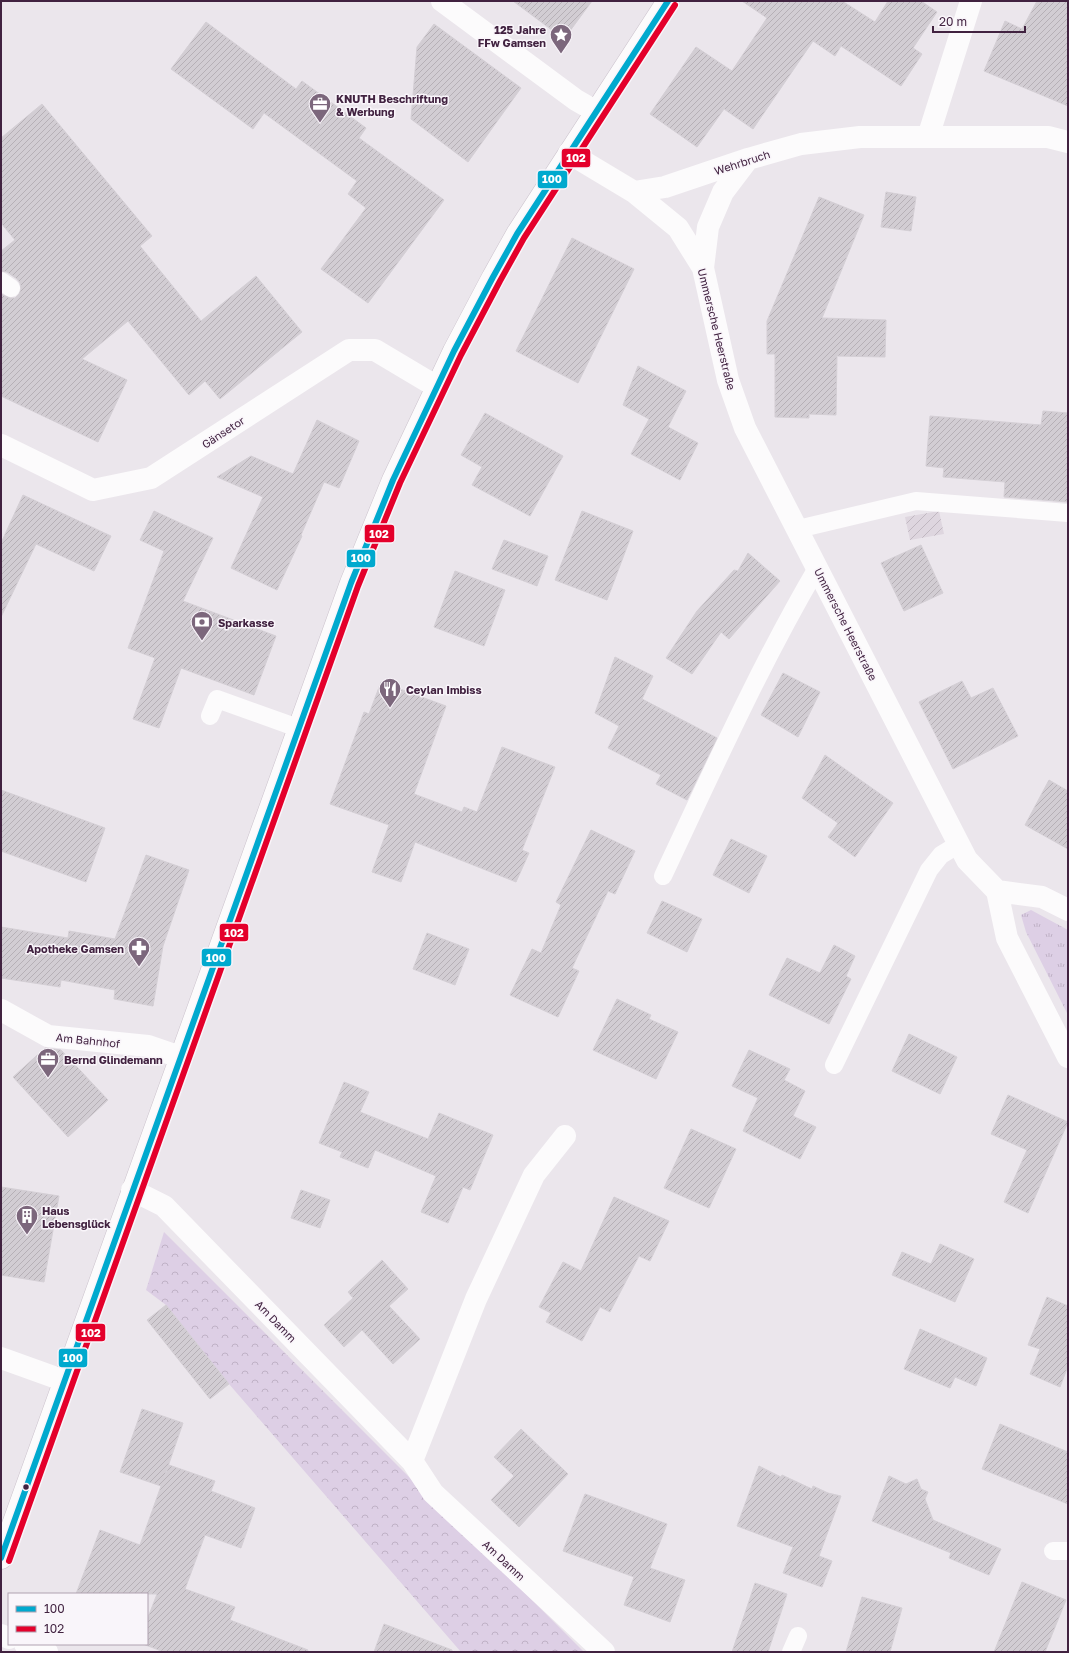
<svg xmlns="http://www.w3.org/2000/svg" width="1069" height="1653" font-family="'Golos Text',sans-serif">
	<defs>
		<pattern id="industrial-furrows" width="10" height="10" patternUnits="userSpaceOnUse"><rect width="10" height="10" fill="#ded6df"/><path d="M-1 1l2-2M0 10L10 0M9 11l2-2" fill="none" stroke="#c0b7c0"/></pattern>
		<pattern id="grass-tufts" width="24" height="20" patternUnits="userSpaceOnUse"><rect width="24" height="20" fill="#ddcfe5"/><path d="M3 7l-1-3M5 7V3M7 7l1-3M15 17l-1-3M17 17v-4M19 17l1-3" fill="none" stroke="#bfb1c6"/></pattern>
		<pattern id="forest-crowns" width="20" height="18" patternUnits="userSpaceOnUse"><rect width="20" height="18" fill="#ddcfe5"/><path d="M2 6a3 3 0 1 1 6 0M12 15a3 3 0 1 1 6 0" fill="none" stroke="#bfb1c6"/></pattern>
		<pattern id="building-hatch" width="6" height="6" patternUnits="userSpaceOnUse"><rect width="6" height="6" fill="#d2cdd3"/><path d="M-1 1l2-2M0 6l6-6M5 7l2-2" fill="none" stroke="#b6b0b6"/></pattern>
	</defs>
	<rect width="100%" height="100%" fill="#ebe6ec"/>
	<path fill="url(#industrial-furrows)" d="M 939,511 L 944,534 L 910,540 L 905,517 Z"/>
	<path fill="url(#grass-tufts)" d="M 1031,910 L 1068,930 L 1068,1015 L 1026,932 L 1021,915 Z"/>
	<path fill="url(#forest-crowns)" d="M 164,1232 L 584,1652 L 461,1652 L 229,1384 L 166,1305 L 146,1290 Z"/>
	<path fill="url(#building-hatch)" stroke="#d4cfd5" d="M 513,1 L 592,1 L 564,39 Z
		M 742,1 L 842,1 L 875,22 L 888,1 L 921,1 L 937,12 L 913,48 L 922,54 L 901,86 L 841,46 L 835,56 L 813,41 L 753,129 L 724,109 L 697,147 L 650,114 L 696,47 L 732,71 L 767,18 Z
		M 1037,1 L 1068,1 L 1068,106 L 984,71 L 1005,21 L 1022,29 Z
		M 206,22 L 296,89 L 302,81 L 366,128 L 359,138 L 444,200 L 368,303 L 321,269 L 366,208 L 348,194 L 357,181 L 264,113 L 253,129 L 171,69 Z
		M 434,24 L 521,88 L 468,162 L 411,119 L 417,47 Z
		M 42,104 L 152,236 L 140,246 L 201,321 L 256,276 L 302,332 L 220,399 L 205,381 L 189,395 L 128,321 L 82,359 L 127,380 L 98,442 L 1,396 L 1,294 L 10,298 L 15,298 L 19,294 L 21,289 L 20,283 L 17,279 L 7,272 L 1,271 L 1,251 L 15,240 L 1,223 L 1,138 Z
		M 886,192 L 916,197 L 911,231 L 881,227 Z
		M 819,197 L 864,215 L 822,318 L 886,320 L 885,357 L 837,356 L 836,415 L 809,414 L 809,418 L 775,417 L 775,354 L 767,354 L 767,321 Z
		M 572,238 L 634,269 L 578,383 L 516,351 Z
		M 638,366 L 686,391 L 668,427 L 698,443 L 680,480 L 631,454 L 649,419 L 623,405 Z
		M 1043,411 L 1068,413 L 1068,502 L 1004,497 L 1005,482 L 943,477 L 944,468 L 926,466 L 930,416 L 1041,425 Z
		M 485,413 L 563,456 L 530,516 L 472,485 L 482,467 L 461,455 Z
		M 317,420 L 359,441 L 339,488 L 324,482 L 301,535 L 302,536 L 277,590 L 231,568 L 263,497 L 217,477 L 251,456 L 293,474 Z
		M 23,495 L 111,536 L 94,571 L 36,544 L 1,617 L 1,543 Z
		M 154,511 L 213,538 L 183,601 L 276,636 L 254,695 L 181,668 L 159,728 L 133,719 L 155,658 L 128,648 L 164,551 L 140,540 Z
		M 582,511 L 633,531 L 607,600 L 555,580 Z
		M 504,540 L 548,556 L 537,586 L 492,569 Z
		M 921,545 L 943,593 L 904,611 L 881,563 Z
		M 748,553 L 780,581 L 729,639 L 721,632 L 692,674 L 666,658 L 697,611 L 734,570 L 738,571 Z
		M 455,571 L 505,590 L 484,646 L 434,627 Z
		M 615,657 L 653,676 L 642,699 L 717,738 L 687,800 L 656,784 L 661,775 L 608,748 L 619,726 L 595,713 Z
		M 783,673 L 820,692 L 798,737 L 761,715 Z
		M 962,681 L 971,698 L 993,688 L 1018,736 L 953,769 L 919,702 Z
		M 381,682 L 446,706 L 414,794 L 462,812 L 464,807 L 477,812 L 502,747 L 555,767 L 522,850 L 529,853 L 516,882 L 415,842 L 401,882 L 372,872 L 389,825 L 330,804 L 364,712 L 369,714 Z
		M 825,755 L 893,803 L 855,857 L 828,837 L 838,823 L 802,798 Z
		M 1049,780 L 1068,791 L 1068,849 L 1025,825 Z
		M 1,790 L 105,828 L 86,882 L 1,851 Z
		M 591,830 L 635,851 L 615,894 L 608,891 L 572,968 L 579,971 L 558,1017 L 510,995 L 532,949 L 541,953 L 561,905 L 556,902 Z
		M 731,839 L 767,856 L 749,893 L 713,875 Z
		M 146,855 L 189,870 L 163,946 L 153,1006 L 114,999 L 115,990 L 61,980 L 60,987 L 1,978 L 1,927 L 68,938 L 69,931 L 115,939 Z
		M 662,901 L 702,919 L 687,952 L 647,933 Z
		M 427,933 L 469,949 L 455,985 L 413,969 Z
		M 834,945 L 855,956 L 846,976 L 851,979 L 829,1024 L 769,995 L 787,958 L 820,973 Z
		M 617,999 L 651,1015 L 649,1019 L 678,1032 L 656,1079 L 593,1050 Z
		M 909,1034 L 957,1057 L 940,1094 L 892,1071 Z
		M 45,1048 L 61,1050 L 108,1100 L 68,1137 L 13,1077 Z
		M 749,1050 L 790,1069 L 784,1080 L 805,1091 L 793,1116 L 816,1127 L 800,1159 L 743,1131 L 758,1098 L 732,1086 Z
		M 344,1082 L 369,1092 L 360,1112 L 428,1139 L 439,1113 L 493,1135 L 470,1190 L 463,1187 L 448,1223 L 421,1212 L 436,1176 L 375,1150 L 368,1168 L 340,1157 L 342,1152 L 319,1143 Z
		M 1008,1095 L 1068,1122 L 1028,1213 L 1004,1202 L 1027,1150 L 991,1134 Z
		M 691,1129 L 736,1149 L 709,1208 L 664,1188 Z
		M 1,1187 L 59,1196 L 44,1282 L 1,1275 Z
		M 301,1190 L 330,1200 L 320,1228 L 291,1218 Z
		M 614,1197 L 669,1221 L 650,1261 L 639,1256 L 610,1312 L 600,1307 L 582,1341 L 546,1322 L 551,1313 L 539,1307 L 563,1262 L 581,1271 Z
		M 940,1244 L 974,1259 L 955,1302 L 892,1275 L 902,1252 L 931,1264 Z
		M 382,1260 L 408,1289 L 389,1306 L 420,1339 L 393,1364 L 362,1330 L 344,1347 L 324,1325 L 353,1298 L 348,1292 Z
		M 1047,1297 L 1068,1306 L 1068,1366 L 1060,1387 L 1030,1374 L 1040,1349 L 1028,1345 Z
		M 166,1305 L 229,1384 L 210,1399 L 147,1320 Z
		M 920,1329 L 987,1358 L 976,1386 L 955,1377 L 950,1388 L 904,1369 Z
		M 142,1409 L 183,1423 L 164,1478 L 169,1465 L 215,1481 L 211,1491 L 255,1508 L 241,1548 L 205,1535 L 185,1589 L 235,1607 L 230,1620 L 308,1650 L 307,1652 L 164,1652 L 143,1644 L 147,1644 L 147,1620 L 157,1594 L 76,1594 L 100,1530 L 140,1545 L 161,1486 L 120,1472 Z
		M 1000,1424 L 1068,1452 L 1068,1504 L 982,1469 Z
		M 521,1429 L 568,1474 L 519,1527 L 491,1500 L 514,1476 L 494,1457 Z
		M 759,1466 L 781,1477 L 782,1475 L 812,1489 L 813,1486 L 828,1493 L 841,1496 L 819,1556 L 832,1561 L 822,1587 L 783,1573 L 793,1547 L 737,1526 Z
		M 889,1476 L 906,1484 L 917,1479 L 921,1489 L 928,1492 L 925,1499 L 933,1520 L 1001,1549 L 989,1575 L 949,1558 L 951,1553 L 872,1521 Z
		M 585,1494 L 667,1524 L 650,1568 L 685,1580 L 670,1622 L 624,1605 L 634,1577 L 563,1551 Z
		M 1022,1582 L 1066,1600 L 1045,1652 L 994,1652 Z
		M 755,1583 L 787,1594 L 768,1652 L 732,1652 Z
		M 862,1597 L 902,1608 L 890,1652 L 846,1652 Z
		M 384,1624 L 452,1650 L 452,1652 L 374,1652 Z"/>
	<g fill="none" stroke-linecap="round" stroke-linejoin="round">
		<g stroke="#cbc2cc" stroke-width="23">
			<path id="secondary" d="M 1,1558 L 351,583 L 393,480 L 437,387 L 454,351 L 493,277 L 517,234 L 668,1"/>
		</g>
		<path stroke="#fcfbfc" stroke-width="18" d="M 1,281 L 11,288
			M 798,529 L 916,501 L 1068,513
			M 210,716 L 217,699 L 298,728
			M 663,876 C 712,772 759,667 817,568
			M 834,1065 L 929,870 L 941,855 L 959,844
			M 1053,1551 L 1068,1551
			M 791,1652 L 798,1636"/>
		<path stroke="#fcfbfc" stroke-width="22" d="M 442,1 L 576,100 L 597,112
			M 928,137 L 971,1
			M 569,153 L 634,192 L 678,228 L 703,268 L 728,380 L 745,428 L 967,860 L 997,891 L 1007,938 L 1068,1057
			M 634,192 L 665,187 L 748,159 L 801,144 L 860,137 L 1048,137 L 1068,142
			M 703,268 L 708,227 L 723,192 L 748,159
			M 1,445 L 93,490 L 151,478 L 349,350 L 375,350 L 437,387
			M 997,891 L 1042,897 L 1068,910
			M 1,1010 L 48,1036 L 148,1046 L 180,1057
			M 132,1190 L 164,1206 L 412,1461 L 433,1493 L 604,1652
			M 1,1358 L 65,1381
			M 412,1461 L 476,1299 L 534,1175 L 565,1136
			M 1,1635 L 9,1638
			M 25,1644 L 47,1652"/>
		<use href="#secondary" stroke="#fcfbfc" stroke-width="22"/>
		<g stroke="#f9f5fa" stroke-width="9">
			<path id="bus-1" d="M 1,1558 L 351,583 L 393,480 L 454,351 L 493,277 L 517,234 L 668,1"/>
		</g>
		<g stroke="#f9f5fa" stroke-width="9">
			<path id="bus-2" d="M 9,1561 L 358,586 L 400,483 L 461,355 L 500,281 L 524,238 L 675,5"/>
		</g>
		<use href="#bus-1" stroke="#00a9ce" stroke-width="6"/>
		<use href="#bus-2" stroke="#e4002b" stroke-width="6"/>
	</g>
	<defs>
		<g id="sight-pin" transform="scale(1.15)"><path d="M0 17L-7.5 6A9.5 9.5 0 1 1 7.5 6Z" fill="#7c677c" stroke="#f9f5fa"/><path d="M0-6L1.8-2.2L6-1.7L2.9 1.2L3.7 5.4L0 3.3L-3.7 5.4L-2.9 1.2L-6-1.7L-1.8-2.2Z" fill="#fff"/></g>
		<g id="office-pin" transform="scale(1.15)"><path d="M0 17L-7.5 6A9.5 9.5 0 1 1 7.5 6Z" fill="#7c677c" stroke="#f9f5fa"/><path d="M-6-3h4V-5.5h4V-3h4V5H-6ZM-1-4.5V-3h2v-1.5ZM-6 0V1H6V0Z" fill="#fff"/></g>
		<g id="bank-pin" transform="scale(1.15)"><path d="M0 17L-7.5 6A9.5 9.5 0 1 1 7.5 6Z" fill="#7c677c" stroke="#f9f5fa"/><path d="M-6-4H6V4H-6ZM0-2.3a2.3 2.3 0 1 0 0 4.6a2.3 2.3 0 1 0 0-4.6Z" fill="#fff"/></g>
		<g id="restaurant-pin" transform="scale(1.15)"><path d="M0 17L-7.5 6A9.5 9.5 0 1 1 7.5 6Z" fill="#7c677c" stroke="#f9f5fa"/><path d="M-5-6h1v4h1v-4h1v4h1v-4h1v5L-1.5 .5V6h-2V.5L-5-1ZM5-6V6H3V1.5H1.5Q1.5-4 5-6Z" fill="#fff"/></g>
		<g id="pharmacy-pin" transform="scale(1.15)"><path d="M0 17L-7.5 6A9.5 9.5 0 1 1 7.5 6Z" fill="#7c677c" stroke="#f9f5fa"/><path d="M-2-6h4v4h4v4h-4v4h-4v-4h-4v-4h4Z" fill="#fff"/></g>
		<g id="building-pin" transform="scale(1.15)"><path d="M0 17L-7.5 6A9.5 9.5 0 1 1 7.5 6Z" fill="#7c677c" stroke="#f9f5fa"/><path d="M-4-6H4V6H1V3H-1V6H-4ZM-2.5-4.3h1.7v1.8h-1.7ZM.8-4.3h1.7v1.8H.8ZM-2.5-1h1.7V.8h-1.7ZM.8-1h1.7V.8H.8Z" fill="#fff"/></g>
	</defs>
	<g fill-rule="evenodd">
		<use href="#sight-pin" x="561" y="35"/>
		<use href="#office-pin" x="320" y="104"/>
		<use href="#bank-pin" x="202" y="622"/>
		<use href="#restaurant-pin" x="390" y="689"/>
		<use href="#pharmacy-pin" x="139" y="948"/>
		<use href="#office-pin" x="48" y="1059"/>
		<use href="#building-pin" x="27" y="1216"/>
	</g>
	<circle fill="#412240" stroke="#f9f5fa" stroke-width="1.5" cx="26" cy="1487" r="3.5"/>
	<g text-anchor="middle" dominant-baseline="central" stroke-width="3" stroke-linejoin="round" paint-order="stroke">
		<g font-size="11" font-weight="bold" fill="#412240" stroke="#f9f5fa" text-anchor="start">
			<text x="546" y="29" text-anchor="end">125 Jahre<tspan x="546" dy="13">FFw Gamsen</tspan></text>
			<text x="336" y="98">KNUTH Beschriftung<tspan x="336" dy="13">&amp; Werbung</tspan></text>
			<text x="218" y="622">Sparkasse</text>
			<text x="406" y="689">Ceylan Imbiss</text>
			<text x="124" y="948" text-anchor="end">Apotheke Gamsen</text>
			<text x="64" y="1059">Bernd Glindemann</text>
			<text x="42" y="1210">Haus<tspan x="42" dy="13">Lebensglück</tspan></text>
		</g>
		<g font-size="11" fill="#412240" stroke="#f9f5fa">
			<text transform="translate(742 162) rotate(-18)">Wehrbruch</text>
			<text transform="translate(717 329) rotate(76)">Ummersche Heerstraße</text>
			<text transform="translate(223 432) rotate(-33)">Gänsetor</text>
			<text transform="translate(846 624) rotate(63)">Ummersche Heerstraße</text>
			<text transform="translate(88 1040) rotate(6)">Am Bahnhof</text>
			<text transform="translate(276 1321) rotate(46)">Am Damm</text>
			<text transform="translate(504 1560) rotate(43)">Am Damm</text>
		</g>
	</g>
	<g stroke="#f9f5fa" stroke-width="1.5">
		<rect x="561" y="148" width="30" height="20" rx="4" fill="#e4002b"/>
		<rect x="537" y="170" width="31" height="19" rx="4" fill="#00a9ce"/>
		<rect x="364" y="524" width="31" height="19" rx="4" fill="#e4002b"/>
		<rect x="346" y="549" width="30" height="19" rx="4" fill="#00a9ce"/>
		<rect x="219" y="923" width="30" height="19" rx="4" fill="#e4002b"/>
		<rect x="201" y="948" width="31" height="19" rx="4" fill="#00a9ce"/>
		<rect x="75" y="1323" width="31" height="19" rx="4" fill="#e4002b"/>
		<rect x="58" y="1348" width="30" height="20" rx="4" fill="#00a9ce"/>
	</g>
	<g font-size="11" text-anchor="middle" font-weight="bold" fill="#fff">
		<text x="576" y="162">102</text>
		<text x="552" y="183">100</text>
		<text x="379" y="538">102</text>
		<text x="361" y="562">100</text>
		<text x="234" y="937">102</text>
		<text x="216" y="962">100</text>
		<text x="91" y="1337">102</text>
		<text x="73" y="1362">100</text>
	</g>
	<rect width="1069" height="1653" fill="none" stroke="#412240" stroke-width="4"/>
	<rect x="8" y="1593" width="140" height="52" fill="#f9f5fa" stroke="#afa1b0"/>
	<rect x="16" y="1606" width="20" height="6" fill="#00a9ce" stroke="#afa1b0"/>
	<text x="44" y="1613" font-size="12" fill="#412240">100</text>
	<rect x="16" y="1626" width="20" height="6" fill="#e4002b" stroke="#afa1b0"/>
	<text x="44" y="1633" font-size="12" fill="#412240">102</text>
	<path d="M933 26v6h92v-6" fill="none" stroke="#412240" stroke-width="2"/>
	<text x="939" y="26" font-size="12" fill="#412240" stroke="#f9f5fa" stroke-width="3" paint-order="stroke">20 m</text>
</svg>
